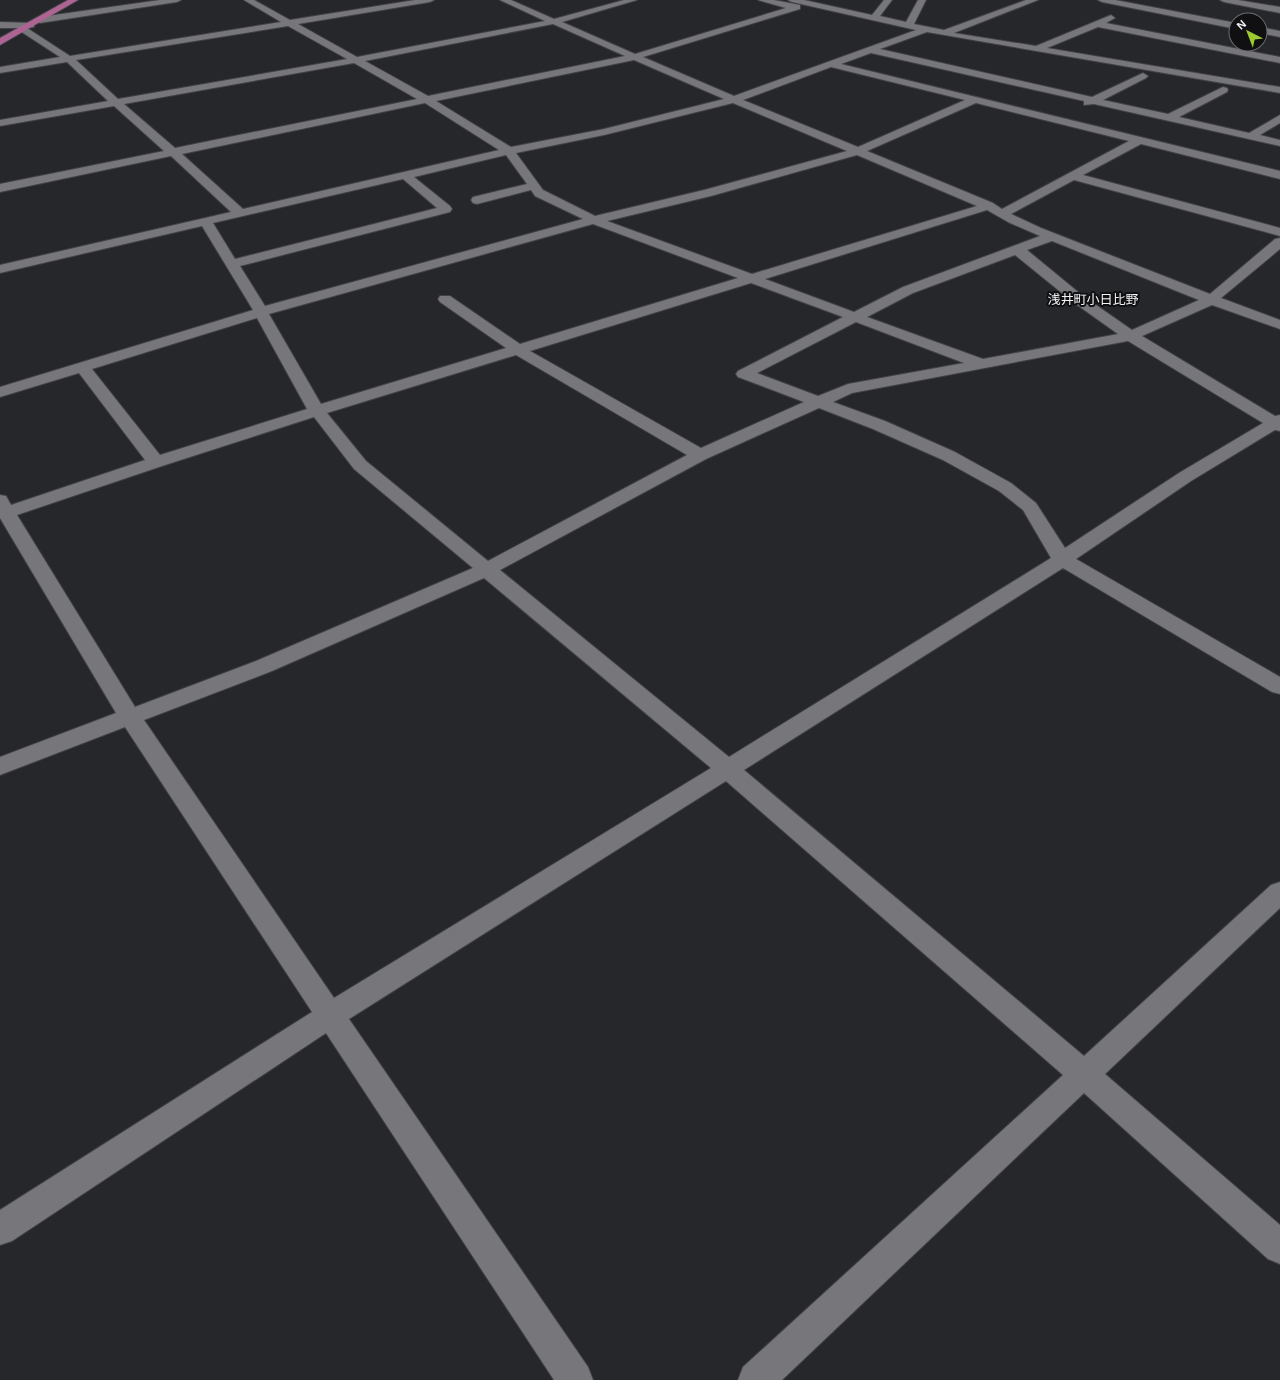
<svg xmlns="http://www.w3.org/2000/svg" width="1280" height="1380" font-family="Arial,'Noto Sans JP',sans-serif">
	<rect width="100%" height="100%" fill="#26272a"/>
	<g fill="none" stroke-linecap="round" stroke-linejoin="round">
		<g stroke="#414245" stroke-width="2">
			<path id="minor" d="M 160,0 L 181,0 L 177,2 L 40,23 L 36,20 L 40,17 Z
				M 244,0 L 254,0 L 290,20 L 415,0 L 434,0 L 430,2 L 298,24 L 357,57 L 545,21 L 500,0 L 511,0 L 554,19 L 624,0 L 637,0 L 562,22 L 635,54 L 786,8 L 758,0 L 774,0 L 800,5 L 800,9 L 643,57 L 734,96 L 916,30 L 792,2 L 788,0 L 804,0 L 872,15 L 884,0 L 892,0 L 880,16 L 906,22 L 918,0 L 926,0 L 914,24 L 944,30 L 1026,0 L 1038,0 L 954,33 L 1036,46 L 1111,15 L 1115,18 L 1106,23 L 1280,57 L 1280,63 L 1098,27 L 1047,48 L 1280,87 L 1280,93 L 927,32 L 880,49 L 1092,97 L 1143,73 L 1148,76 L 1146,78 L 1103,100 L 1168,114 L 1223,87 L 1227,88 L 1228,90 L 1227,92 L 1179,117 L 1249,133 L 1280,115 L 1280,123 L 1260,135 L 1280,140 L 1280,146 L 1094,104 L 1084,105 L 1084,101 L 871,53 L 841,64 L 1280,171 L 1280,179 L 1141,144 L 1083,175 L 1280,228 L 1280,236 L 1074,180 L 1011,214 L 1041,228 L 1210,294 L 1275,239 L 1280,238 L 1280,249 L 1221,298 L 1280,320 L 1280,329 L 1212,305 L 1142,336 L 1275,416 L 1280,415 L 1280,431 L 1275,430 L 1191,481 L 1076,559 L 1280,677 L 1280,694 L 1272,692 L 1063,568 L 744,770 L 1084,1056 L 1271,885 L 1280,882 L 1280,908 L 1105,1074 L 1280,1225 L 1280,1264 L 1268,1259 L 1084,1093 L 782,1380 L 738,1380 L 743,1367 L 1063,1075 L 726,781 L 349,1019 L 588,1367 L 593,1380 L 554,1380 L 326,1033 L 12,1241 L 0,1245 L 0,1210 L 312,1012 L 125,727 L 0,775 L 0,757 L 116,713 L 0,518 L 0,495 L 6,496 L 11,505 L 145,460 L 79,373 L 0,397 L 0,387 L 253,310 L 202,226 L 0,273 L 0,265 L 231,212 L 171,156 L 0,192 L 0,184 L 164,151 L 114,106 L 0,126 L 0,120 L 108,101 L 67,62 L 0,73 L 0,67 L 60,57 L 20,31 L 20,28 L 0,28 L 0,22 L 34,23 L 34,27 L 27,28 L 70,56 L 281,22 ZM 553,24 L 625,56 L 428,96 L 365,61 ZM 288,26 L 347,59 L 118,99 L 76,60 ZM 634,60 L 724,99 L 604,129 L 511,147 L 436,101 ZM 354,63 L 417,99 L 175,148 L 124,104 ZM 831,67 L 965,100 L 858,147 L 743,100 ZM 425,103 L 499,150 L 243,209 L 182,154 ZM 733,103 L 847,151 L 704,190 L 595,216 L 543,190 L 516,153 L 604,135 ZM 976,103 L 1129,141 L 1002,209 L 993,203 L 867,151 ZM 506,155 L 527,184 L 473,197 L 471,200 L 473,203 L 477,204 L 531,190 L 535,196 L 583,219 L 265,306 L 240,266 L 450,212 L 452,209 L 450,206 L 414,177 ZM 857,155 L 977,206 L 752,274 L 607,221 L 711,196 ZM 403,179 L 437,208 L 235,259 L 213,223 ZM 987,210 L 1008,222 L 1040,236 L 903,287 L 854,312 L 765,279 ZM 593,224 L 738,278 L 520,344 L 450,296 L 440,296 L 438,299 L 440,302 L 506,348 L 321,404 L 269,314 ZM 1052,241 L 1199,300 L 1132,330 L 1083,296 L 1027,250 ZM 1015,255 L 1073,302 L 1118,334 L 983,359 L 867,317 L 913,293 ZM 751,283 L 843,317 L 738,371 L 736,374 L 738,377 L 804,402 L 701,448 L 530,351 ZM 257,318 L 307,409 L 160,455 L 92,369 ZM 856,322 L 964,363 L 848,384 L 818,396 L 757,373 ZM 1128,341 L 1263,423 L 1179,473 L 1065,548 L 1036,503 L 1011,483 L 955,452 L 885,421 L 833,402 L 852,393 ZM 516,355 L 687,455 L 488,561 L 366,461 L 327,413 ZM 819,408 L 873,429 L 943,460 L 999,491 L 1023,510 L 1051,558 L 729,757 L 500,570 L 706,459 ZM 314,417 L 354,469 L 473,568 L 256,661 L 135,707 L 17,515 L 162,466 ZM 484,578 L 711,768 L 334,998 L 144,720 L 272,671 Z
				M 1098,0 L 1115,0 L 1236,23 L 1236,29 L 1102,2 Z
				M 1220,0 L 1238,0 L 1280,7 L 1280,13 L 1224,2 Z
				M 1260,27 L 1280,31 L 1280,37 L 1260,33 Z"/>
		</g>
		<g stroke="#414245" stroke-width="2">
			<path id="major" d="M 68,0 L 78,0 L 0,45 L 0,38 Z"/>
		</g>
		<use href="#minor" fill="#76767b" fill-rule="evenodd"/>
		<use href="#major" fill="#ae6493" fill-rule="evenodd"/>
	</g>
	<g text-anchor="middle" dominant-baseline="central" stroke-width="4" stroke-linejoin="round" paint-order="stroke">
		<g font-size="13" fill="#f3f4f6" stroke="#101012">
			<text x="1093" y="299">浅井町小日比野</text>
		</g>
	</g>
	<g transform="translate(1248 32) rotate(318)"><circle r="19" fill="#101012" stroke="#6b6b6d"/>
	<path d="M0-3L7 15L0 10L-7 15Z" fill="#9dca30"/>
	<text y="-6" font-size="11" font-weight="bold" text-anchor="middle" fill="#f3f4f6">N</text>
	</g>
</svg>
